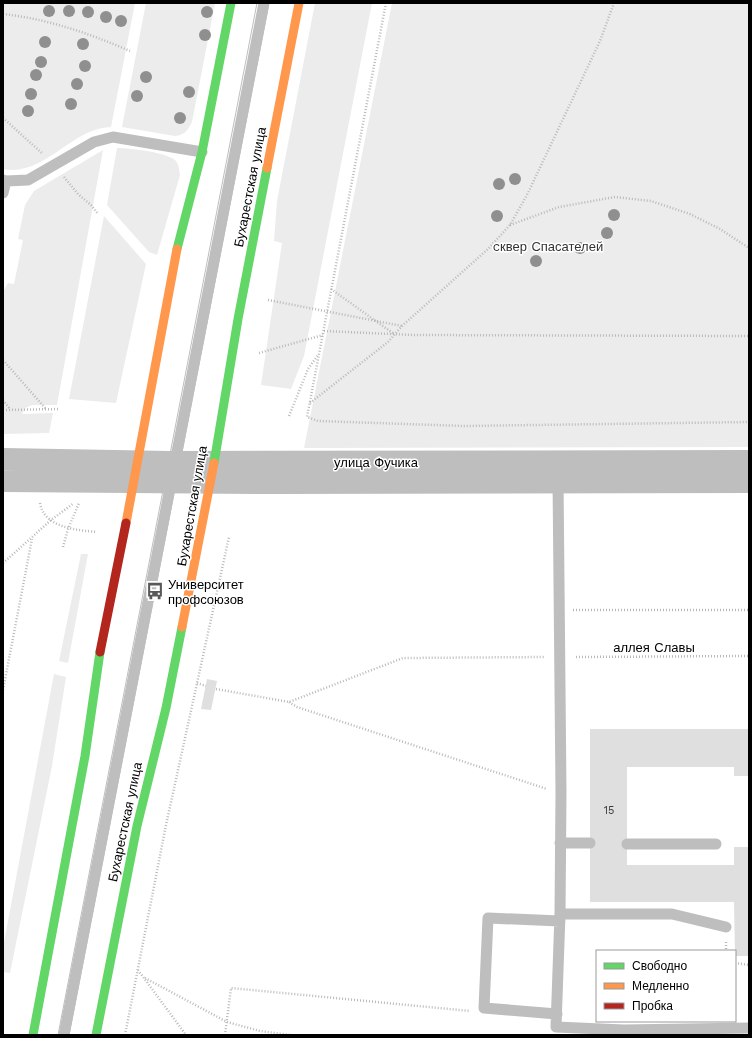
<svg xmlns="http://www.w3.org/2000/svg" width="752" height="1038" font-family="'Work Sans',sans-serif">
	<rect width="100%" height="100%" fill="#fff"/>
	<path fill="#ececec" d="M 3,3 L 135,3 L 111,127 C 71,128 45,177 3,169 Z
		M 146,3 L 215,3 L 192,122 C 188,130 185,135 175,136 L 122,127 Z
		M 315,3 L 372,3 L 304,356 L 291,389 L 261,385 L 282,243 L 274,241 L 277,201 Z
		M 392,3 L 749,3 L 749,447 L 304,448 Z
		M 117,148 C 130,148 165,152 175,160 C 179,164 179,169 180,175 L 157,255 L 149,252 L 107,205 Z
		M 103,150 L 57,405 L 32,405 L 25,408 L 22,414 L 53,413 L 49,433 L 3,434 L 3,292 L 8,283 L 14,284 L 23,240 L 18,239 L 25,205 L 34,191 Z
		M 104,216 L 146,264 L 116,403 L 69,399 Z
		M 81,554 L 88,554 L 68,663 L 59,661 Z
		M 54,674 L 66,677 L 52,766 L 10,973 L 3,972 L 3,948 Z"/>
	<path fill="#dfdfdf" d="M 207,679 L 217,681 L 211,710 L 201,709 Z
		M 590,729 L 749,729 L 749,776 L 734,776 L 734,767 L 627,767 L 627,865 L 734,865 L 734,847 L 749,847 L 749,956 L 735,956 L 734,902 L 590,902 Z"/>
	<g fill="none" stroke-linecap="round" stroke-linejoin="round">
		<path stroke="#b9b9b9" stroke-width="2.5" stroke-dasharray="1 2" stroke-linecap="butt" d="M 386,3 L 307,417 L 318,421 L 464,426 L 749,422
			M 3,14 C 48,19 88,33 130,51
			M 3,118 L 43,154
			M 64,177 L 78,194 L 91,205 L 98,214
			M 510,225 L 559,207 L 615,197 L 651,201 L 690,214 L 720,229 L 749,248
			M 331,289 L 394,334
			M 268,300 L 402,326
			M 324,331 L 414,335 L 749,336
			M 259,353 L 323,335
			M 3,360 L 46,409
			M 3,400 L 10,409
			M 310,403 L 388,342 L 402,326 L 488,249 L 510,225 L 527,195 L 600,41 L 614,3
			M 3,410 L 60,409
			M 289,416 L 308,369 L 318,355
			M 40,503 C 44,528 77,530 97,532
			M 63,547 L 68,529 L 79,503
			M 3,563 L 51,520 L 74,503
			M 573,610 L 749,610
			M 576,657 L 749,656
			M 197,683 L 206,686
			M 216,689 L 289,702 L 403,658 L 545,657
			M 3,690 L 32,539
			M 289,702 L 297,707 L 547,789
			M 726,942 L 726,951
			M 735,963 L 749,965
			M 138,970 L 186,1035
			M 145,978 L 227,1022 L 260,1031 L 291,1035
			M 125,1035 L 166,825 L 229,537
			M 225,1035 L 231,988 L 470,1011"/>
		<path stroke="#bebebe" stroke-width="11" d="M 3,180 L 6,181 L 3,193
			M 6,181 L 28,180 L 94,142 L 113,137 L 202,152
			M 558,478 L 561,793 L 560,914 L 556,1027 L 624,1030 L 749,1028
			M 560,843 L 590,843
			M 627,844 L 716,844
			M 560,914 L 672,914 L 726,927
			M 557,1014 L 484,1008 L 488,918 L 560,921
			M 64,1035 L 264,3"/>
		<path stroke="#bebebe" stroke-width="22" d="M 3,459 L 169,462 L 749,461
			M 3,481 L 270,483 L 749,482"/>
		<path stroke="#63d668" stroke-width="9" d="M 177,249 L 202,152 L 231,3
			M 214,463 L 238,319 L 267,168
			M 33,1035 L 85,756 L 100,652
			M 96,1035 L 137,826 L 166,708 L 182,627"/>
		<path stroke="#ff974d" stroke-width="9" d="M 267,168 L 299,3
			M 126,523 L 177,249
			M 182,627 L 214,463"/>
		<path stroke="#b3261e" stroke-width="9" d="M 100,652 L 126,523"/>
		<path stroke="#bebebe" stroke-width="1" d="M 58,1035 L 257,3
			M 69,1035 L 269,3"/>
	</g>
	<g fill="#8f8f8f">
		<circle cx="49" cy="11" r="6"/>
		<circle cx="69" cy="11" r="6"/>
		<circle cx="88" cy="12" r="6"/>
		<circle cx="207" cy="12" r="6"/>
		<circle cx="106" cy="17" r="6"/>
		<circle cx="121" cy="21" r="6"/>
		<circle cx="205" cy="35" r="6"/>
		<circle cx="45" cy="42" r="6"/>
		<circle cx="83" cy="44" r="6"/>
		<circle cx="41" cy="62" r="6"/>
		<circle cx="85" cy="66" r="6"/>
		<circle cx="36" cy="75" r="6"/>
		<circle cx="146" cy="77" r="6"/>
		<circle cx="77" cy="84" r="6"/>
		<circle cx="189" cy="92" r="6"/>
		<circle cx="31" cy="94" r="6"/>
		<circle cx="137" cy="96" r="6"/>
		<circle cx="71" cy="104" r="6"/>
		<circle cx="28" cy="111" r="6"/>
		<circle cx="180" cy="118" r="6"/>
		<circle cx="515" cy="179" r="6"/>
		<circle cx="499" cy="184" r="6"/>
		<circle cx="614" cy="215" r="6"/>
		<circle cx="497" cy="216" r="6"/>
		<circle cx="607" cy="233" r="6"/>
		<circle cx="580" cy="248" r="6"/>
		<circle cx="536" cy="261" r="6"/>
	</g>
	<defs>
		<g id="bus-bare" transform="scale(1.38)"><path d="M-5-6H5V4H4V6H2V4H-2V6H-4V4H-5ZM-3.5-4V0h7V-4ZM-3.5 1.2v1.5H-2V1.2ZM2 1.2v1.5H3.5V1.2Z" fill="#595959" stroke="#fff" stroke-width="2.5" paint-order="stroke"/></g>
	</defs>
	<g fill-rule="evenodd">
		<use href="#bus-bare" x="155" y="591"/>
	</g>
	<g text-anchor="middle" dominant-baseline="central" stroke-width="3" stroke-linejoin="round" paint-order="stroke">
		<g font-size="11" fill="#383838">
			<text x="609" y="810">15</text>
		</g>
		<g font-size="13" fill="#000" stroke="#fff">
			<text transform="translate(250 187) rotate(-79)">Бухарестская улица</text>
			<text x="376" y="462">улица Фучика</text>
			<text transform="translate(192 506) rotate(-80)">Бухарестская улица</text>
			<text x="654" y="647">аллея Славы</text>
			<text transform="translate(125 822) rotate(-78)">Бухарестская улица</text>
		</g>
		<g font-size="13" fill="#333" stroke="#fff">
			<text x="548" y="246">cквер Спасателей</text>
		</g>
		<g font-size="13" fill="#000" stroke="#fff" text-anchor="start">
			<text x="168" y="584">Университет<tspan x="168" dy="15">профсоюзов</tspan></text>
		</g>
	</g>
	<rect width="752" height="1038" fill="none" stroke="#000000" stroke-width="8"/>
	<rect x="596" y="950" width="140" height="72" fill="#ffffff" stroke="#999999"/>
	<rect x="604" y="963" width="20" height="6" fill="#63d668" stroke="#999999"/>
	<text x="632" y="970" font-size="12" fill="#000000">Свободно</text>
	<rect x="604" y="983" width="20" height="6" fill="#ff974d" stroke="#999999"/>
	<text x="632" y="990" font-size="12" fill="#000000">Медленно</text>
	<rect x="604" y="1003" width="20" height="6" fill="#b3261e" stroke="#999999"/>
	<text x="632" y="1010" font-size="12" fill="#000000">Пробка</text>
</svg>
